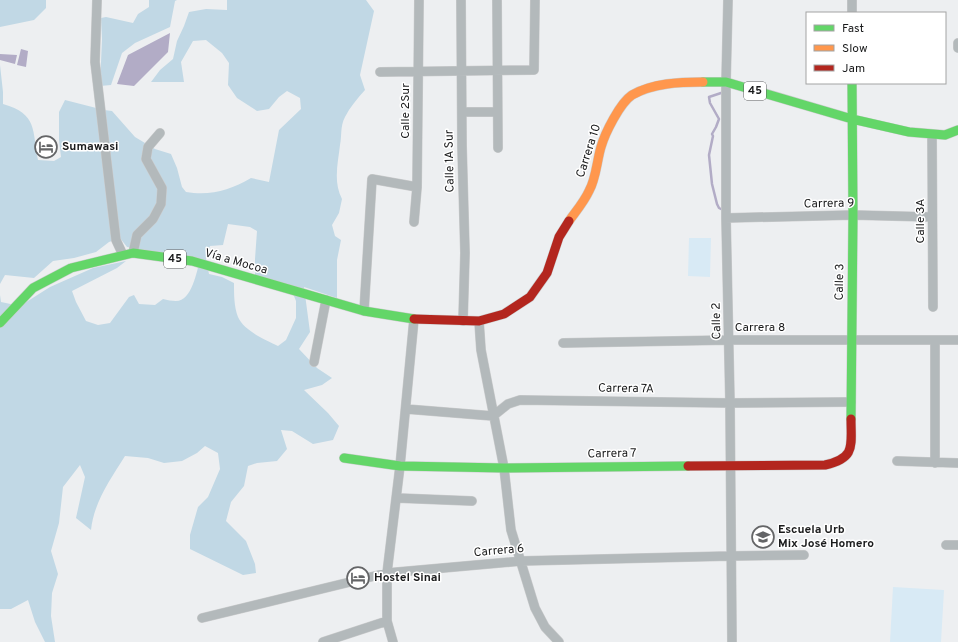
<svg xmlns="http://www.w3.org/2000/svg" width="958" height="642" font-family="Overpass,sans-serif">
	<rect width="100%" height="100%" fill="#edeff1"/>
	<path fill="#d8eaf5" d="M 689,238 L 711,238 L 710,277 L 688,276 Z
		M 893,587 L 944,590 L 941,642 L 890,642 Z"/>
	<path fill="#c1d8e5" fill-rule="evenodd" d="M 0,0 L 46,0 L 46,8 L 34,20 L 0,27 Z
		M 149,0 L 177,0 L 175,1 L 170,27 L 135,43 L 122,53 L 111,85 L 100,86 L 102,39 L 101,18 L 106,17 L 133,23 L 138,14 L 149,7 Z
		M 227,0 L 366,0 L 374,11 L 360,75 L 365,90 C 357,99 350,107 345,117 C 340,126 342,136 340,145 C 338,163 333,182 342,199 L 339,213 L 332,225 L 335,236 L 341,240 L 337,260 L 337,298 L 304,287 L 310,332 L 299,349 L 317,368 L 332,378 L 322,385 L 304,390 L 328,413 L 339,426 L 333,440 L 313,444 L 292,431 L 281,430 L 287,449 L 277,461 L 257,463 L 248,466 L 244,486 L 231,502 L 226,521 L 246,541 L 255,564 L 256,573 L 243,575 L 190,549 L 190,535 L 198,507 L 208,497 L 220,469 L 218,453 L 205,446 L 197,453 L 182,461 L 164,463 L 148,458 L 125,456 C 110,480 94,502 91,530 L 76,518 L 85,477 L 80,465 L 63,487 L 59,523 L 51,551 L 58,574 L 52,593 L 51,616 L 55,642 L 45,642 L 35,622 L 28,600 L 11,609 L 0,609 L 0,295 L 1,302 L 20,306 L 50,287 L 93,268 L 126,261 L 117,268 L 72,291 L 76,302 L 86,321 L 98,325 L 110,323 L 129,297 L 134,295 L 139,304 L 155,305 L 163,299 C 167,300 172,301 176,301 C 192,301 197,271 200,259 L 127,247 L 120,238 L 109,242 L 96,252 L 74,258 L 53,261 L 34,278 L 5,275 L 0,284 L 0,65 L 3,92 L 3,104 C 38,114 32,130 38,160 L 54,161 L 61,157 L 59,140 L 59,112 L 65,100 L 104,110 L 112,111 L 135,137 L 155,149 L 171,154 L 177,168 L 182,187 L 186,192 C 211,196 230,190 251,178 L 269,182 L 279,130 L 301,109 L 300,98 L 287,91 L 279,97 L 269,109 L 257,111 L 237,98 L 228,85 L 229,63 L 222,53 L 206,40 L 193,41 L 181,62 L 184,82 L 151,82 L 160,70 L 173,59 L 177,41 L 184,26 L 189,12 L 206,9 L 227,10 ZM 228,224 L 250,227 L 257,231 L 255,259 L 255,276 L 290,286 L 296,301 L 296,318 L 286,340 L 278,346 C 266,340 244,331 238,317 C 234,307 234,294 234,283 L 222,277 L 209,274 L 206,259 L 210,246 L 223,245 Z"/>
	<path fill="#b2acc6" d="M 170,33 L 168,52 L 134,86 L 117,84 L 128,55 Z
		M 21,49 L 28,51 L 26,67 L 17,65 Z
		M 0,54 L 17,55 L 15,64 L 0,60 Z"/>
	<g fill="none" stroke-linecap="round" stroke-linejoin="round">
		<path stroke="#b2acc6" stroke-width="2.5" d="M 721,93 L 709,97 L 710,103 L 719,119 L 716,127 L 712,134 L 713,136 L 709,155 L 712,184 L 717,204 L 719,208 L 723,210"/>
		<g stroke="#cccdce" stroke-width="10">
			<path id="street" d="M 97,0 L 95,62 L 116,240 L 123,255
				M 461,0 L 462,146 L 465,253 L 463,321
				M 497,0 L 498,148
				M 728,0 L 726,82 L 726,218 L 730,403 L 732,642
				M 852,0 L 852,13
				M 958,48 L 958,43
				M 380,72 L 534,70 L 535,0
				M 462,112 L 497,112
				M 932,135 L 933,307
				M 726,218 L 853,215 L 932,217
				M 414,222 L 417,187 L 419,0
				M 133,253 L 137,235 L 153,219 L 161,204 L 162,188 L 146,159 L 148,147 L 160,133
				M 364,311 L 372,179 L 417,187
				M 479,321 L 481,350 L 504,468 L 511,530 L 535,608 L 545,627 L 559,642
				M 563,343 L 729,340 L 958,340
				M 314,362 L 326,300
				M 406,409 L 493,416 L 508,404 L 520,400 L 730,403 L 851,402
				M 897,461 L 958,463
				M 935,463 L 935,340
				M 397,498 L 472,501
				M 946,545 L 958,545
				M 202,618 L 387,573 L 521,561 L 730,556 L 804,555
				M 323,642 L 387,621
				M 393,642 L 387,621 L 387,573 L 400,466 L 414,319"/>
		</g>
		<g stroke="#cccdce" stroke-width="10">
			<path id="fast" d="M 703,82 L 726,82 L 852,119 L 909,132 L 945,135 L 958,130
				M 0,323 L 33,288 L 71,268 L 133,253 L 192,261 L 364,311 L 414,319
				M 851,419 L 853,215 L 852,83
				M 344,458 L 400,466 L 504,468 L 688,466"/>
		</g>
		<g stroke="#cccdce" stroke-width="10">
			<path id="slow" d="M 569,221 C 576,211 584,202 589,191 C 596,179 597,160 601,147 C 605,133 620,103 632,95 C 653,83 680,82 703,82"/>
		</g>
		<g stroke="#cccdce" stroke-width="10">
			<path id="jam" d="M 414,319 L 479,321 L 504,314 L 530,297 L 547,273 L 559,237 L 569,221
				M 688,466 L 825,465 C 856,458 851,446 851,419"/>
		</g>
		<use href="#street" stroke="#b3b9bb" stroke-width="9"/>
		<use href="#fast" stroke="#63d668" stroke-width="9"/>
		<use href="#slow" stroke="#ff974d" stroke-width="9"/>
		<use href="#jam" stroke="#b3261e" stroke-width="9"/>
	</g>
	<defs>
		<g id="hotel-ring" transform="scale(1.15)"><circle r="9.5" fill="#fff" stroke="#646567" stroke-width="1.5"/><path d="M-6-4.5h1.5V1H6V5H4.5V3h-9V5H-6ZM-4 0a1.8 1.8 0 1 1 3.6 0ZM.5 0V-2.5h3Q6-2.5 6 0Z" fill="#646567"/></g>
		<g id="school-ring" transform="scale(1.15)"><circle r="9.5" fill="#fff" stroke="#646567" stroke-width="1.5"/><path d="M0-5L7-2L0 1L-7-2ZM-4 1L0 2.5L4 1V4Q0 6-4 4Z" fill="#646567"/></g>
	</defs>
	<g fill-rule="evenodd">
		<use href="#hotel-ring" x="46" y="147"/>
		<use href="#school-ring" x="763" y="537"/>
		<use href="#hotel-ring" x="358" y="578"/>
	</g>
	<g text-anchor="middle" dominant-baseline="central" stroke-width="3" stroke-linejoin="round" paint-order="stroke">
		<g fill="#fff" stroke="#5f5f60" stroke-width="1">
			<rect x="744" y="82" width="22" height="18" rx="3"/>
			<rect x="164" y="250" width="22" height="18" rx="3"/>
		</g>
		<g font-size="11" font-weight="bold" fill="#1a1b1c">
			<text x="755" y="91">45</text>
			<text x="175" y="259">45</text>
		</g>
		<g font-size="12" fill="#1a1b1c" stroke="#fff">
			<text transform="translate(406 111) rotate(-90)">Calle 2Sur</text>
			<text transform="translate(589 151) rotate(-72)">Carrera 10</text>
			<text transform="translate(450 161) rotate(-91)">Calle 1A Sur</text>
			<text transform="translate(829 204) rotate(-1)">Carrera 9</text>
			<text transform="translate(921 221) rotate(-90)">Calle 3A</text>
			<text transform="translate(236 262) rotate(16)">Vía a Mocoa</text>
			<text transform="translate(840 282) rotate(-89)">Calle 3</text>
			<text transform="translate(717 321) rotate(-91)">Calle 2</text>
			<text x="760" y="328">Carrera 8</text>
			<text transform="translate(626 389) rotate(1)">Carrera 7A</text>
			<text transform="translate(612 454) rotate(-1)">Carrera 7</text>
			<text transform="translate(499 551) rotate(-5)">Carrera 6</text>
		</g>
		<g font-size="12" font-weight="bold" fill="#1a1b1c" stroke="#fff" text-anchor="start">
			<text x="62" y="147">Sumawasi</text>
			<text x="778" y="530">Escuela Urb<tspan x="778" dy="14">Mix José Homero</tspan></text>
			<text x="374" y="578">Hostel Sinai</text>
		</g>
	</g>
	<rect x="806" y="12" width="140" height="72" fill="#ffffff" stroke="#a3a4a4"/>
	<rect x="814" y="25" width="20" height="6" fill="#63d668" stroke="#a3a4a4"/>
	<text x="842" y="32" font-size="12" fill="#1a1b1c">Fast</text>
	<rect x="814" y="45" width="20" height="6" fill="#ff974d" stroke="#a3a4a4"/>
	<text x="842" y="52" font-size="12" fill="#1a1b1c">Slow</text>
	<rect x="814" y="65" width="20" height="6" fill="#b3261e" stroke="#a3a4a4"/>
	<text x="842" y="72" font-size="12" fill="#1a1b1c">Jam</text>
</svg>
